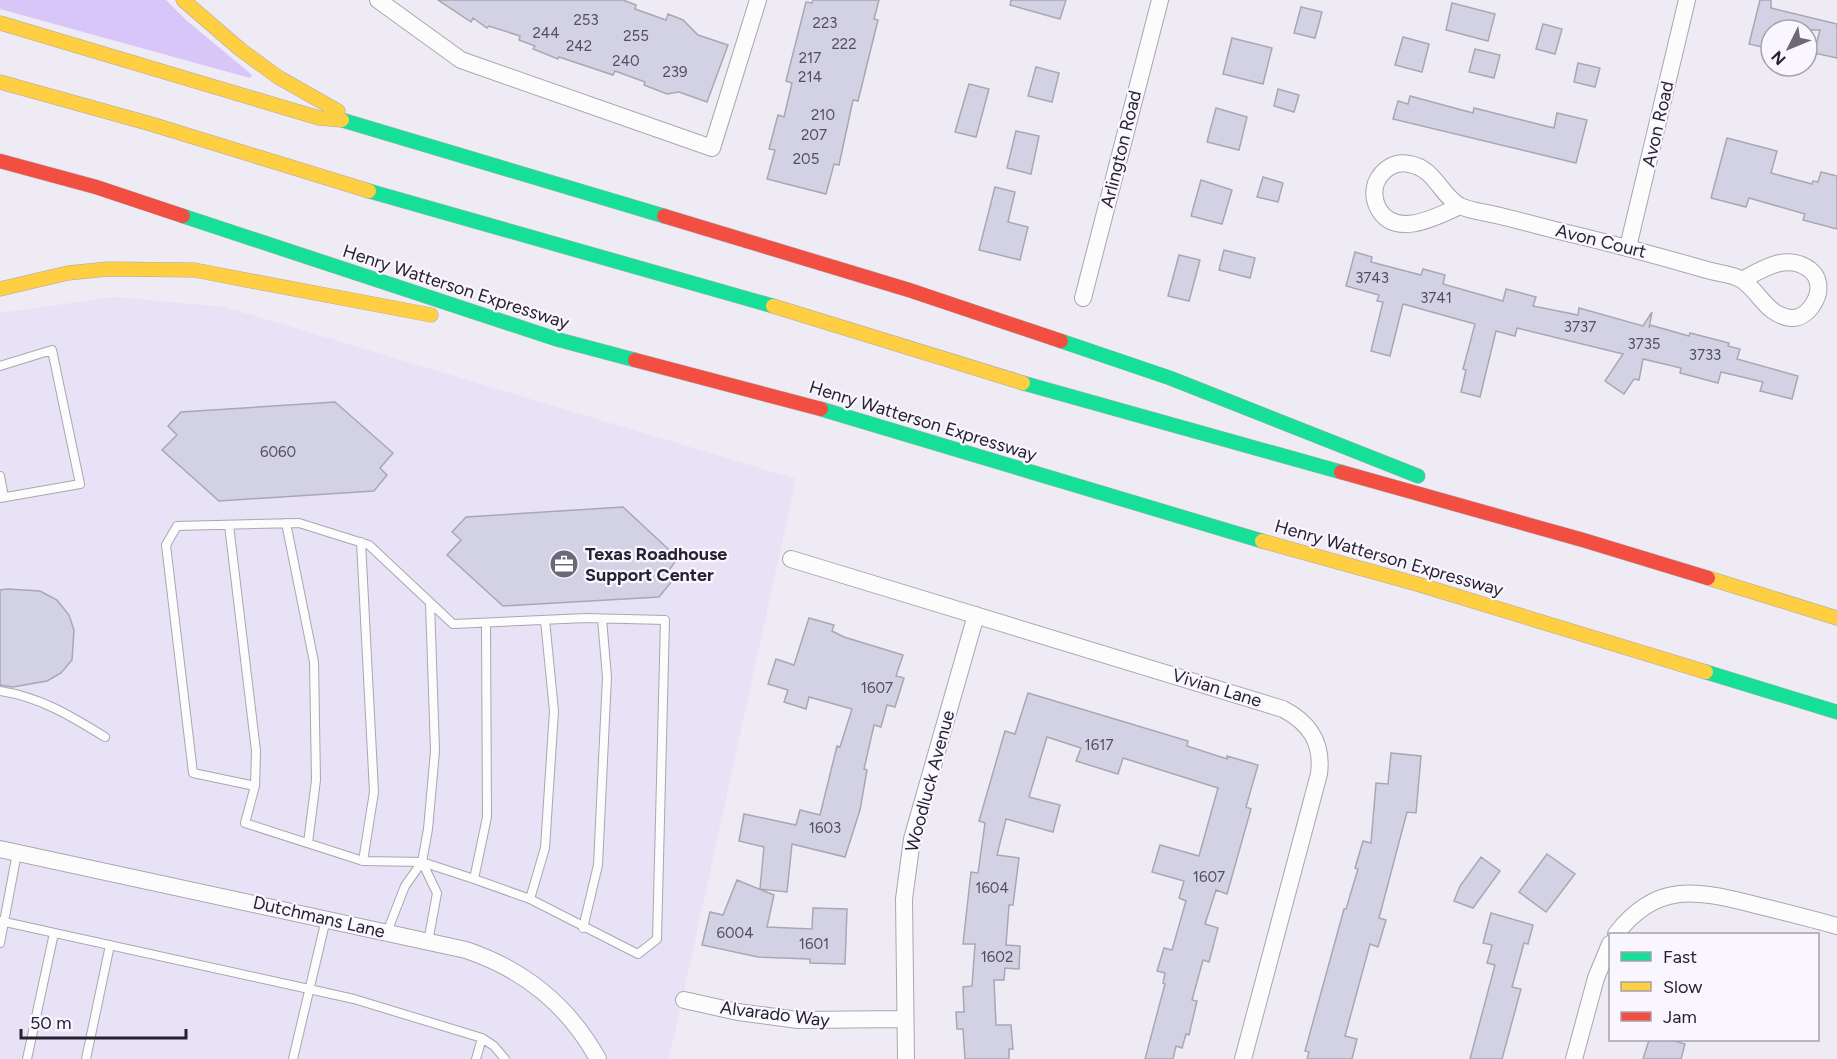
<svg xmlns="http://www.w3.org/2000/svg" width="1837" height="1059" font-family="Figtree,sans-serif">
	<rect width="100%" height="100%" fill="#eeebf4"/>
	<path fill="#e8e2f6" d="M 114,297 L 225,307 L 796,479 L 669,1059 L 0,1059 L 0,313 Z"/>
	<path fill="#d9c6f8" d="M 0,0 L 166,0 L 186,20 L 252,75 L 250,78 L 0,9 Z"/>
	<path fill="#d3d2e5" stroke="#a8a7b2" stroke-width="1.5" d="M 438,0 L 623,0 L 636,5 L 635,9 L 666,20 L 668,14 L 683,20 L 698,35 L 728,45 L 707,102 L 679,92 L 667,94 L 644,85 L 645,82 L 615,71 L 613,75 L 559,57 L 558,59 L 533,49 L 535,46 L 519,40 L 520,36 L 489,26 L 487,28 L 473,18 L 471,22 Z
		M 813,0 L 879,0 L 874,19 L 878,20 L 858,101 L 853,100 L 839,165 L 834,164 L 826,194 L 767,179 L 775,150 L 769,149 L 778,115 L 784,117 L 792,83 L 786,81 L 806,2 L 812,3 Z
		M 1011,0 L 1066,0 L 1060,19 L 1010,5 Z
		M 1760,0 L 1771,0 L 1771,8 L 1837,24 L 1837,58 L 1814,53 L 1820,30 L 1771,30 L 1771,49 L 1749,44 Z
		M 1452,3 L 1495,14 L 1488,41 L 1446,30 Z
		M 1301,7 L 1322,12 L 1315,38 L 1294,33 Z
		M 1543,24 L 1562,29 L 1555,54 L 1536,49 Z
		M 1403,37 L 1429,44 L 1422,72 L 1395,65 Z
		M 1232,38 L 1272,48 L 1263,84 L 1223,74 Z
		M 1475,49 L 1500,55 L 1494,78 L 1469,72 Z
		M 1578,63 L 1600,68 L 1595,87 L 1574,82 Z
		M 1036,67 L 1059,73 L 1052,102 L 1028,96 Z
		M 969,84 L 989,89 L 976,137 L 955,132 Z
		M 1278,89 L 1299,95 L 1294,112 L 1274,106 Z
		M 1410,96 L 1473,113 L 1474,108 L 1554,128 L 1557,113 L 1587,120 L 1576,163 L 1393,119 L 1398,101 L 1408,104 Z
		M 1216,108 L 1247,117 L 1239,150 L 1207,142 Z
		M 1016,131 L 1039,136 L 1031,174 L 1007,168 Z
		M 1727,138 L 1777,151 L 1771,173 L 1812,184 L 1813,181 L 1818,182 L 1821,172 L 1837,176 L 1837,229 L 1803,220 L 1805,214 L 1749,198 L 1746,207 L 1711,198 Z
		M 1263,177 L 1283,183 L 1278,202 L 1257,197 Z
		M 1201,180 L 1232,190 L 1222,224 L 1191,216 Z
		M 995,187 L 1015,192 L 1008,222 L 1028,227 L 1020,260 L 979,250 Z
		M 1224,250 L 1255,258 L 1250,278 L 1219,270 Z
		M 1355,252 L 1372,257 L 1371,262 L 1421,275 L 1423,269 L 1445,275 L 1443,284 L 1503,301 L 1506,289 L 1536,297 L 1533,306 L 1578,315 L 1579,308 L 1643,326 L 1652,312 L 1649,328 L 1650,325 L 1689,336 L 1690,333 L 1729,343 L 1728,346 L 1740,349 L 1737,359 L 1798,376 L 1792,399 L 1760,391 L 1763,382 L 1721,372 L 1718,383 L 1680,373 L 1681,368 L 1643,359 L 1639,380 L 1634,379 L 1624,394 L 1605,381 L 1623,354 L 1517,328 L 1515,336 L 1496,331 L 1480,397 L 1461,392 L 1466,370 L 1463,369 L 1475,324 L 1403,304 L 1390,356 L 1371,351 L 1383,302 L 1377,301 L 1379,295 L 1346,286 Z
		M 1179,255 L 1200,260 L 1189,301 L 1168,296 Z
		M 335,402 L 393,453 L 380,468 L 387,475 L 374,491 L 219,501 L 162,450 L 177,435 L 168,426 L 181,412 Z
		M 623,507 L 678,558 L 666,574 L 672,581 L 659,597 L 503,606 L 447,555 L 461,540 L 452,532 L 466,517 Z
		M 8,589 L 40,591 L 57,600 L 69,615 L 74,630 L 72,660 L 61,673 L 47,681 L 13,687 L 0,685 L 0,590 Z
		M 809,618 L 834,625 L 832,631 L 844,637 L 903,655 L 896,676 L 904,678 L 895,707 L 887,705 L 881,727 L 874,725 L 864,769 L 867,770 L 860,810 L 845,857 L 792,844 L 787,892 L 760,889 L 764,847 L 739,841 L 744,814 L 796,825 L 800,810 L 820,815 L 837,746 L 840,747 L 852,709 L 809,697 L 806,709 L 784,702 L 788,690 L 768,684 L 776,659 L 794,665 Z
		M 1028,693 L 1188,741 L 1187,746 L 1227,759 L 1227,756 L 1258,765 L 1246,807 L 1251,809 L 1227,894 L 1216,890 L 1205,924 L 1218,928 L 1209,962 L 1203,960 L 1192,1000 L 1197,1001 L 1189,1035 L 1186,1034 L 1182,1048 L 1176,1046 L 1173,1059 L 1145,1059 L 1165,984 L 1163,983 L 1165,973 L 1157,971 L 1164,948 L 1172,950 L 1186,901 L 1179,898 L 1184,881 L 1152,872 L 1160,845 L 1199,856 L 1218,788 L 1123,758 L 1118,774 L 1076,761 L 1081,748 L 1047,737 L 1029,797 L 1060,805 L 1053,832 L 1006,819 L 997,855 L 1019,858 L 1013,905 L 1009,905 L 1006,945 L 1020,946 L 1019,969 L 1005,968 L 1004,980 L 994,980 L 996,1025 L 1011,1025 L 1013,1049 L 1009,1049 L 1009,1059 L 965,1059 L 963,1029 L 957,1029 L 956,1012 L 964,1012 L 963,987 L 972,986 L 975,944 L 963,944 L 971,872 L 978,873 L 985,823 L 979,821 L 1005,731 L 1015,734 Z
		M 1391,753 L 1421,756 L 1416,813 L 1407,812 L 1379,918 L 1386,920 L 1378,947 L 1370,944 L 1345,1036 L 1357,1039 L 1352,1059 L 1307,1059 L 1309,1052 L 1305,1051 L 1344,909 L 1346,909 L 1358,869 L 1355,868 L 1363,841 L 1371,843 L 1376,783 L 1388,784 Z
		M 1547,854 L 1575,874 L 1546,912 L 1519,892 Z
		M 1481,857 L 1500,871 L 1473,908 L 1454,901 L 1460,886 Z
		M 737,880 L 774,895 L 767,927 L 812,929 L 813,908 L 847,909 L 845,964 L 810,963 L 810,959 L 758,957 L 702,945 L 710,912 L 723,915 Z
		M 1491,913 L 1533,925 L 1528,944 L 1524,943 L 1512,987 L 1521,989 L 1502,1059 L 1470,1059 L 1495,965 L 1487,963 L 1492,945 L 1483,943 Z
		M 1649,1040 L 1672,1040 L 1685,1044 L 1681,1059 L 1643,1059 Z"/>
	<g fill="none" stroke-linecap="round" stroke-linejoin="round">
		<g stroke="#aaa6b1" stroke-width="10">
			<path id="lane" d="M 0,366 L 52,350 L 80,484 L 0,498
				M 0,476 L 4,497
				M 286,523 L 314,662 L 316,780 L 308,843
				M 299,523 L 369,545 L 453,624 L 586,618 L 665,620 L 657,939 L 638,954 L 530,899 L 474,879 L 422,862 L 363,861 L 245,823 L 255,786 L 193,773 L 166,545 L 177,526 Z
				M 229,525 L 256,751 L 255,786
				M 361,542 L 374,792 L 363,861
				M 0,691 C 40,697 71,716 105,737
				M 422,862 L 437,893 L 428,942
				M 474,879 L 487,817 L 486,623
				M 530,899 L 545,848 L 554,711 L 545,620
				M 0,921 L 354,999 L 482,1038 L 494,1046 L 505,1059
				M 583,928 L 598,865 L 607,677 L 602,619
				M 387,932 L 405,886 L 422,862 L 428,829 L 435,751 L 430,603
				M 0,943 L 17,853
				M 27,1059 L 54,933
				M 86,1059 L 110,945
				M 293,1059 L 326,919
				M 476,1059 L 482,1038"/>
		</g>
		<g stroke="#aaa6b1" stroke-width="18">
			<path id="street" d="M 378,0 L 461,60 L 712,148 L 758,0
				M 1460,206 C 1438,216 1395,240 1378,208 C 1374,200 1373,192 1376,183 C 1382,169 1395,161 1409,164 C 1435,168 1440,195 1460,206 C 1470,211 1485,212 1496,215 C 1525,222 1554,230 1584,237 C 1625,247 1666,258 1707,270 C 1717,273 1733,274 1742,280 C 1760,292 1766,315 1791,318 C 1807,319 1821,298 1818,283 C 1817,277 1813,272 1809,269 C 1786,253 1763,269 1742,280
				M 1628,247 L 1687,0
				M 1083,298 L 1160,0
				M 791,559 L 1283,709 C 1310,723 1323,743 1319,774 L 1243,1059
				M 0,849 L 466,950 C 525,970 568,1005 598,1059
				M 1616,934 C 1656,882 1695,890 1752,904 C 1780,911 1809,918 1837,926
				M 684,1000 L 738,1012 L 798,1020 L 904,1019
				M 906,1059 L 904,899 L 912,839 L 976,615
				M 1574,1059 L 1596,978 L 1610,944"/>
		</g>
		<g stroke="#aaa6b1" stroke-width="15">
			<path id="fast" d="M 342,120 L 664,216
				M 369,191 L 773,306
				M 183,216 L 556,339 L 635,360
				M 1061,341 L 1170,378 L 1418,476
				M 1023,383 L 1341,472
				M 821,409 L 1262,541
				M 1706,672 L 1837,712"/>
		</g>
		<g stroke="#aaa6b1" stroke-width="15">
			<path id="slow" d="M 183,0 L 241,50 L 278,77 L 338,111
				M 0,23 L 319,118 L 342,120
				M 0,82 L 151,124 L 369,191
				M 0,289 L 68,273 L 108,269 L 194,270 L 431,315
				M 773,306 L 1023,383
				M 1262,541 L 1417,584 L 1706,672
				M 1708,578 L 1837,618"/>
		</g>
		<g stroke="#aaa6b1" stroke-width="15">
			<path id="jam" d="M 0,161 L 96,187 L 183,216
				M 664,216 L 909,290 L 1061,341
				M 635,360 L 821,409
				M 1341,472 L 1583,540 L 1708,578"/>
		</g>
		<use href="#lane" stroke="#fcfcfd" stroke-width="8"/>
		<use href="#street" stroke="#fcfcfd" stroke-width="16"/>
		<use href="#fast" stroke="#16e098" stroke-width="14"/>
		<use href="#slow" stroke="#ffcf43" stroke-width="14"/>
		<use href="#jam" stroke="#f24e42" stroke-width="14"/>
	</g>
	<defs>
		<g id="office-disc" transform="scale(1.5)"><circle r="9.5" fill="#6d6875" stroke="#f9f6ff"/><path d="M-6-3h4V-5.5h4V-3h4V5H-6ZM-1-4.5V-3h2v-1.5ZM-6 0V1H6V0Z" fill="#fff"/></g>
	</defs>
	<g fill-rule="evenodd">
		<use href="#office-disc" x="564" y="564"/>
	</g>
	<g text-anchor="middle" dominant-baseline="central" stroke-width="4.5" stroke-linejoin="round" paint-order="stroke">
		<g font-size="15" fill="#524e5e">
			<text x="586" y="20">253</text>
			<text x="825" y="23">223</text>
			<text x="546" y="33">244</text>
			<text x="636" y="36">255</text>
			<text x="844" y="44">222</text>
			<text x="579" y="46">242</text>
			<text x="810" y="58">217</text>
			<text x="626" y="61">240</text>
			<text x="675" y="72">239</text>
			<text x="810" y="77">214</text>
			<text x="823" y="115">210</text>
			<text x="814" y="135">207</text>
			<text x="806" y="159">205</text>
			<text x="1372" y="278">3743</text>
			<text x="1436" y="298">3741</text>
			<text x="1580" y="327">3737</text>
			<text x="1644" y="344">3735</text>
			<text x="1705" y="355">3733</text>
			<text x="278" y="452">6060</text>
			<text x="877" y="688">1607</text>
			<text x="1099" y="745">1617</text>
			<text x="825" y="828">1603</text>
			<text x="1209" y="877">1607</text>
			<text x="992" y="888">1604</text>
			<text x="735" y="933">6004</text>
			<text x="814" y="944">1601</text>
			<text x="997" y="957">1602</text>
		</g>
		<g font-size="18" fill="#272231" stroke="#f9f6ff">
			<text transform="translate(1658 124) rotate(-77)">Avon Road</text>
			<text transform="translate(1121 149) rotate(-76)">Arlington Road</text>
			<text transform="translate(1601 241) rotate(14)">Avon Court</text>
			<text transform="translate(456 287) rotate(18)">Henry Watterson Expressway</text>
			<text transform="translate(923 421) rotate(17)">Henry Watterson Expressway</text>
			<text transform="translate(1389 558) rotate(16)">Henry Watterson Expressway</text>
			<text transform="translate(1217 688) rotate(17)">Vivian Lane</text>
			<text transform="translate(930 781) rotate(-75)">Woodluck Avenue</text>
			<text transform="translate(319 917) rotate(13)">Dutchmans Lane</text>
			<text transform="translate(775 1014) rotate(7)">Alvarado Way</text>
		</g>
		<g font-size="18" font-weight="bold" fill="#272231" stroke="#f9f6ff" text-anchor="start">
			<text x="585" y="554">Texas Roadhouse<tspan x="585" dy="21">Support Center</tspan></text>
		</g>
	</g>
	<rect x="1609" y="933" width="210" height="108" fill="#f9f6ff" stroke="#a5a1ad" stroke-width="1.5"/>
	<rect x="1621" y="952" width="30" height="9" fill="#16e098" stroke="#a5a1ad" stroke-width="1.5"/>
	<text x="1663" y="963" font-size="18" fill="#272231">Fast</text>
	<rect x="1621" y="982" width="30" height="9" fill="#ffcf43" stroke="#a5a1ad" stroke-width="1.5"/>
	<text x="1663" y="993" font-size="18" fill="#272231">Slow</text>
	<rect x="1621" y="1012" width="30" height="9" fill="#f24e42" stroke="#a5a1ad" stroke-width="1.5"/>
	<text x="1663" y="1023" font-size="18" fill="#272231">Jam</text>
	<g transform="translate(1789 48) rotate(227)"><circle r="28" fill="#f9f6ff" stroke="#a5a1ad" stroke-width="1.5"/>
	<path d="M0-4.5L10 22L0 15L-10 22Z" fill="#6d6875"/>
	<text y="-9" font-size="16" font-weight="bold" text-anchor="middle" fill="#272231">N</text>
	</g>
	<path d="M21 1029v9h165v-9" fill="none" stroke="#272231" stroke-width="3"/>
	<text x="30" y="1029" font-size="18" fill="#272231" stroke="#f9f6ff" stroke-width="4.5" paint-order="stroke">50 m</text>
</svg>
